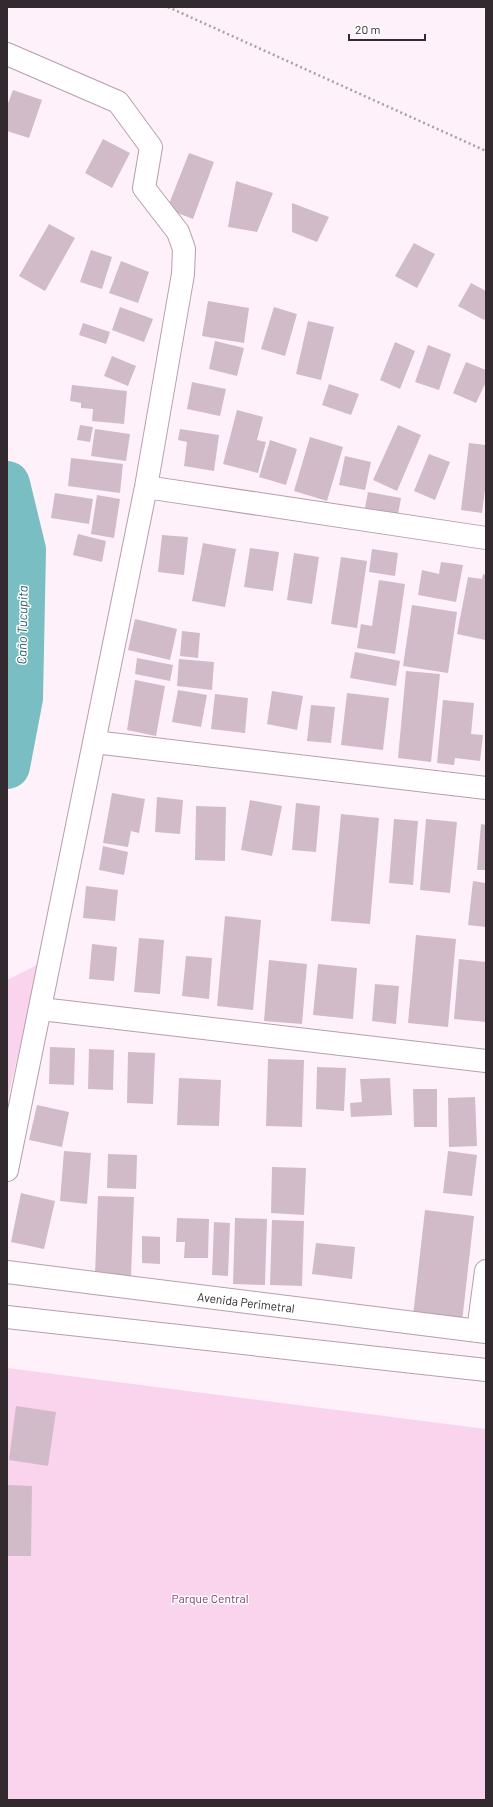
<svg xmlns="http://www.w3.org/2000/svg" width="493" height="1807" font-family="Barlow,sans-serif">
	<rect width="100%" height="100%" fill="#fff1f9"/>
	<path fill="#f9d4ec" d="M 39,964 L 7,1102 L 7,980 Z
		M 7,1368 L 486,1429 L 486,1800 L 7,1800 Z"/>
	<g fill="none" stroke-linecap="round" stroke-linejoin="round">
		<path stroke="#78bec2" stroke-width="46" d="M 7,484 L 23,550 L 20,698 L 7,766"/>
	</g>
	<path fill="#d1bbc9" d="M 13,90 L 42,100 L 29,138 L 7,131 L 7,106 Z
		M 103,139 L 130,153 L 112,188 L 85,173 Z
		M 189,153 L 214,162 L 193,219 L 167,209 Z
		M 236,181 L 273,193 L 257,232 L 228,227 Z
		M 292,203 L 329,217 L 317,242 L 292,232 Z
		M 49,224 L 75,238 L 45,291 L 19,276 Z
		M 414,243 L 435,254 L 417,288 L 395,276 Z
		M 91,250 L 112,257 L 102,289 L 80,282 Z
		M 121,261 L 149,272 L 138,303 L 109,293 Z
		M 471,283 L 486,291 L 486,317 L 484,320 L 458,306 Z
		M 208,301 L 249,308 L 244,343 L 202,336 Z
		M 120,307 L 153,319 L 144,342 L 112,330 Z
		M 274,307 L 297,314 L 285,356 L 261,349 Z
		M 308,321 L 334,327 L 321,380 L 296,374 Z
		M 83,323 L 110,332 L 106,344 L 79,335 Z
		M 215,341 L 244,348 L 237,376 L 209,369 Z
		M 395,342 L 415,351 L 400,389 L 380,380 Z
		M 428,345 L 451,354 L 439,390 L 415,382 Z
		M 112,356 L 136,366 L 128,386 L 104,376 Z
		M 466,362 L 486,370 L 486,382 L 476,403 L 453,393 Z
		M 192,382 L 226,389 L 220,416 L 187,409 Z
		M 329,384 L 359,394 L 351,415 L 322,405 Z
		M 72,385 L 127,391 L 124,424 L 92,421 L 93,409 L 81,408 L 81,403 L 70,401 Z
		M 237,410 L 263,417 L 257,440 L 266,442 L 258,473 L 223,464 Z
		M 80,425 L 93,427 L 90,442 L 77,440 Z
		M 398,425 L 421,435 L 397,491 L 373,480 Z
		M 95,429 L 130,434 L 126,461 L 91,456 Z
		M 180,429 L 219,435 L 214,471 L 184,466 L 187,442 L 178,440 Z
		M 310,437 L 343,447 L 327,501 L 294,491 Z
		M 270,440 L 297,449 L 286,485 L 259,477 Z
		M 469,443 L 486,445 L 486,482 L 482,513 L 461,510 Z
		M 429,454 L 450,462 L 435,500 L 414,491 Z
		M 345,456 L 371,462 L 365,490 L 339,485 Z
		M 71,458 L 123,464 L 120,493 L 68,486 Z
		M 368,492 L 401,498 L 398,514 L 365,508 Z
		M 55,493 L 93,499 L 89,524 L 51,518 Z
		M 97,495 L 120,499 L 114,538 L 91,534 Z
		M 78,534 L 106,541 L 102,562 L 73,555 Z
		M 162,535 L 188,537 L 184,575 L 158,572 Z
		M 203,543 L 236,549 L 225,607 L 192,601 Z
		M 250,548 L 279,552 L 273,591 L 244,587 Z
		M 372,549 L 398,553 L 395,576 L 369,572 Z
		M 294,553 L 319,557 L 312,604 L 287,600 Z
		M 341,557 L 367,561 L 357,628 L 331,624 Z
		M 441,562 L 463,565 L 456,602 L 418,595 L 422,570 L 439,574 Z
		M 483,574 L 486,575 L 485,640 L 457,634 L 468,577 L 482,579 Z
		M 379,580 L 405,584 L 395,654 L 357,648 L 361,624 L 372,626 Z
		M 412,605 L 457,612 L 448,673 L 403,666 Z
		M 135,619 L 177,629 L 170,660 L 128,650 Z
		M 182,631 L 200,633 L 198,658 L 180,656 Z
		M 355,652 L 400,661 L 396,686 L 350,678 Z
		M 137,658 L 173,665 L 170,681 L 135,674 Z
		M 179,659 L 214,662 L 212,690 L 177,686 Z
		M 406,671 L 440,674 L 431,762 L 398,758 Z
		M 135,680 L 165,686 L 156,736 L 127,730 Z
		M 178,690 L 207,695 L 201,727 L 172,722 Z
		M 272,691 L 303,696 L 297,730 L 267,724 Z
		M 347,693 L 389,698 L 383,750 L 341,745 Z
		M 215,694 L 248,698 L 245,733 L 211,729 Z
		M 443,700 L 474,703 L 471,734 L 483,735 L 480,761 L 455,758 L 454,765 L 437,763 Z
		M 311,705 L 335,707 L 331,743 L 307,741 Z
		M 112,793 L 145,799 L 139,833 L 131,831 L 128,847 L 103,843 Z
		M 157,797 L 183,800 L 180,834 L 155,832 Z
		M 250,800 L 282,806 L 272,856 L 241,850 Z
		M 296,803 L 320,806 L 316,852 L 292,850 Z
		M 196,806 L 226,807 L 225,861 L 195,860 Z
		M 341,814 L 379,818 L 370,924 L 331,921 Z
		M 394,819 L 418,821 L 413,885 L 389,883 Z
		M 426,819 L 457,822 L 450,893 L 420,890 Z
		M 481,824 L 486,825 L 486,870 L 477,870 Z
		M 103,846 L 128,852 L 124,875 L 99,870 Z
		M 473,881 L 486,883 L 486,927 L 468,925 Z
		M 86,886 L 118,890 L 115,921 L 83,918 Z
		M 225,916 L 261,920 L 253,1010 L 217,1006 Z
		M 416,935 L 456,939 L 448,1027 L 408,1023 Z
		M 139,938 L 164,940 L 160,994 L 134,992 Z
		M 92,944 L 117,947 L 114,981 L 89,979 Z
		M 186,956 L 212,958 L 209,999 L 182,996 Z
		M 459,959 L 486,962 L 486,1022 L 454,1019 Z
		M 269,960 L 307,964 L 302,1024 L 264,1021 Z
		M 318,964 L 357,968 L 353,1019 L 313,1015 Z
		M 375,984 L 399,986 L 396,1024 L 372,1021 Z
		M 50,1047 L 75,1048 L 74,1085 L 49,1084 Z
		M 89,1049 L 114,1050 L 113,1090 L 88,1089 Z
		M 128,1052 L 155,1053 L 153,1104 L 127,1103 Z
		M 268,1059 L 304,1060 L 302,1127 L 266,1126 Z
		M 317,1067 L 346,1068 L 344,1111 L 316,1109 Z
		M 179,1078 L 221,1080 L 219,1126 L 177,1125 Z
		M 390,1078 L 392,1115 L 351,1117 L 350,1103 L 362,1102 L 360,1079 Z
		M 413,1089 L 437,1089 L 437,1127 L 414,1127 Z
		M 475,1097 L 477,1146 L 449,1147 L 448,1098 Z
		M 37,1105 L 69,1112 L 62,1147 L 29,1140 Z
		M 64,1151 L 91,1153 L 87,1204 L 60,1201 Z
		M 448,1151 L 477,1155 L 472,1196 L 443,1193 Z
		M 108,1154 L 137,1155 L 136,1189 L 107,1188 Z
		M 272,1167 L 306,1168 L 304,1215 L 271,1213 Z
		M 21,1193 L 55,1201 L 44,1249 L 11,1242 Z
		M 98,1196 L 134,1197 L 131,1277 L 95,1275 Z
		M 425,1210 L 474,1216 L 462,1322 L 413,1316 Z
		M 177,1218 L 209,1219 L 208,1258 L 184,1258 L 185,1242 L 176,1242 Z
		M 235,1218 L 267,1219 L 265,1285 L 233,1284 Z
		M 272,1220 L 304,1221 L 302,1286 L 270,1285 Z
		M 214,1222 L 230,1223 L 228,1276 L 212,1275 Z
		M 142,1236 L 160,1237 L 160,1264 L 142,1263 Z
		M 316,1243 L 355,1247 L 352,1279 L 312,1274 Z
		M 16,1406 L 56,1412 L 48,1466 L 9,1460 Z
		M 7,1485 L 32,1486 L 31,1556 L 7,1556 Z"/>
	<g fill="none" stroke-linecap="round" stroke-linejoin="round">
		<g stroke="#b49fad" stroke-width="24">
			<path id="minor" d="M 7,54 L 118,102 L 151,147 L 144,188 L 178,232 L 184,249 L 183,274 L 146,487 L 7,1170
				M 146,487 L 486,538
				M 94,742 L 486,788
				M 41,1009 L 486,1061
				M 478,1331 L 486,1271"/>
		</g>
		<g stroke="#b49fad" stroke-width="24">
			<path id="tertiary" d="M 7,1272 L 486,1332
				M 7,1317 L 486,1370"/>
		</g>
		<path stroke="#ab9fa6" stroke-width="2.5" stroke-dasharray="2 3" stroke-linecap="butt" d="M 168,7 L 486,151"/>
		<use href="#minor" stroke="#fff" stroke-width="22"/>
		<use href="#tertiary" stroke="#fff" stroke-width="22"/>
	</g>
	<g text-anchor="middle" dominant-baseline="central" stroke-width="3" stroke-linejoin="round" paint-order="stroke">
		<g font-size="12" fill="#322a2f" stroke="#fff">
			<text transform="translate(246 1302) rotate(7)">Avenida Perimetral</text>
		</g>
		<g font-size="12" fill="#783c66" stroke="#fff">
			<text x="210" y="1598">Parque Central</text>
		</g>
		<g font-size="13" font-style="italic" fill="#256063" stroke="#fff">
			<text transform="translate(22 625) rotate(-89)">Caño Tucupita</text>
		</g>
	</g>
	<rect width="493" height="1807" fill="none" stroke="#322a2f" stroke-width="16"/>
	<path d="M349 34v6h76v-6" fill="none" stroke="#322a2f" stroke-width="2"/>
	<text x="355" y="34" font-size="12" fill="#322a2f" stroke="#ffffff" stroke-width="3" paint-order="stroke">20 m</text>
</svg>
